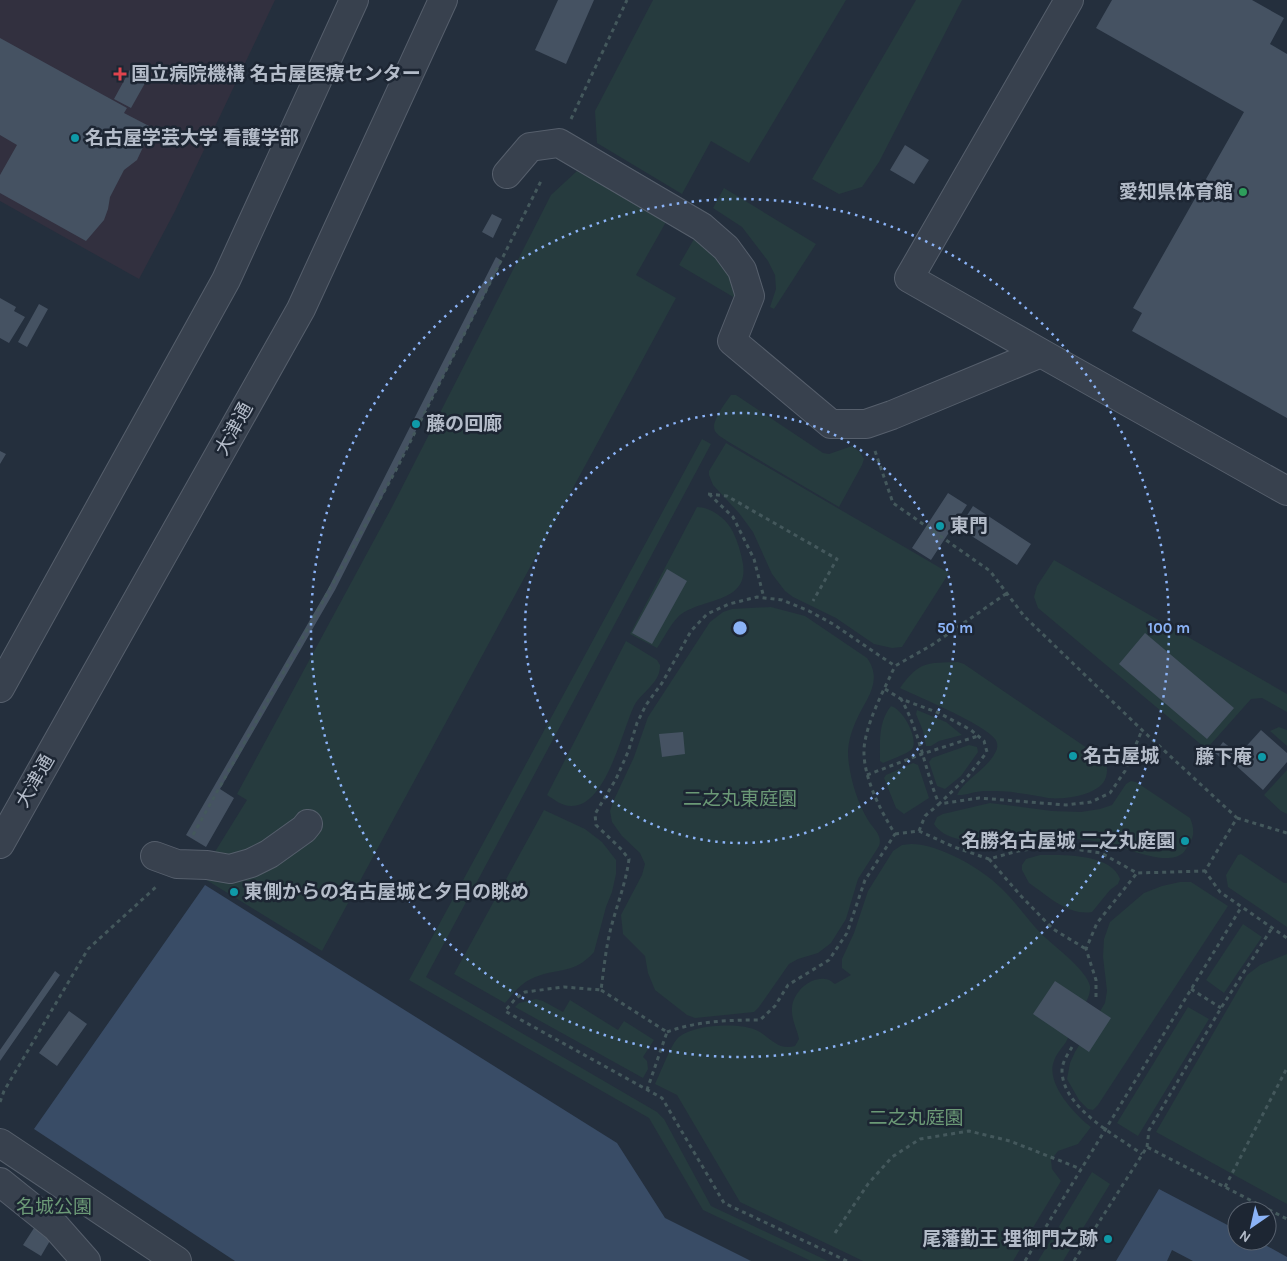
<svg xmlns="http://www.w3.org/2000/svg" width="1287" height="1261" font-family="Karla,'Noto Sans JP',sans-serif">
	<rect width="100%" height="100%" fill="#242f3d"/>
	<path fill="#32303f" d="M 0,0 L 275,0 L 175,211 L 139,279 L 0,201 Z"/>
	<path fill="#263b3e" d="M 653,0 L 846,0 L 749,163 L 711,141 L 682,194 L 597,143 L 595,111 Z
		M 916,0 L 962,0 L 879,162 L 862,187 L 839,194 L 812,179 Z
		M 577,171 L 666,222 L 636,275 L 676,298 L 322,951 L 200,876 L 247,800 L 237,794 L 392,507 L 551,195 Z
		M 724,188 L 816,244 L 774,309 L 770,307 L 776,289 L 775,275 L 768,261 L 742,227 L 713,208 Z
		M 694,239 C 715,251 729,271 737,293 L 735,298 L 679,265 Z
		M 731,395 L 736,395 L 823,453 L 829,454 L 852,446 L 860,452 L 864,459 L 862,465 L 839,507 L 727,441 C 723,438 717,435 715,431 C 710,423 726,402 731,395 Z
		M 702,439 L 711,444 L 426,977 L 657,1112 L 664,1119 L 711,1206 L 828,1261 L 811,1261 L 703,1210 L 649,1118 L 409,980 Z
		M 726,443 L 949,573 L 902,647 L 892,648 L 874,644 L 836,618 L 793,597 L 785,591 L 772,574 L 753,532 L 739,513 L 713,485 L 709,475 L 709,471 Z
		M 697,507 C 711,507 727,519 733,532 C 738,542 741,553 743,564 C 749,605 699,597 678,617 C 670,625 664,638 657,648 L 630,634 Z
		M 1054,560 L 1287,694 L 1287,712 L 1262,698 L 1251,699 L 1210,745 L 1204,747 L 1038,608 L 1034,597 L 1037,586 Z
		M 771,607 L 805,616 L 867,658 C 884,682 865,700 856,721 C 851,732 848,743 848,754 C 849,776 857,802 868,820 C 873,829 883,835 879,846 L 858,879 L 846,919 L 831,943 L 818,953 L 798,959 L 789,964 L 759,1007 L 754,1012 L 695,1018 L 687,1015 L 655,990 L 648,973 L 645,956 L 623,934 L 621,915 L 623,911 L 642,875 L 645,864 L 640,853 L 622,836 L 612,822 L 610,811 L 613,802 L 634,757 L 648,717 L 710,622 L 723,612 L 732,609 Z
		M 626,641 L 657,660 L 660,665 C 661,683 641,692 634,706 C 622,731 606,807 571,806 C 562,806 555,800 547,795 Z
		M 958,662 L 964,664 L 1103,759 C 1107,764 1108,770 1106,777 C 1101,795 1065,800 1048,798 C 1038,796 1028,794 1018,793 C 1008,791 997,791 987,791 C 977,790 965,796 957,795 C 963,781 986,770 995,753 C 998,748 998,743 995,739 C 984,724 919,697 900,688 C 919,661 927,663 958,662 Z
		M 891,706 C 903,709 919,739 912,749 C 907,754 890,760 883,763 L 880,761 C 880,743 878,722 891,706 Z
		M 917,710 L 946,722 L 962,735 L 939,741 L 931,746 L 926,746 L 923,731 L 916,714 Z
		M 1279,727 L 1287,730 L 1287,746 L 1270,731 Z
		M 969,745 L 977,747 L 978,752 L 961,776 L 945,789 L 937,786 L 929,762 L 932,758 Z
		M 913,763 L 918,765 L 929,798 L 904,814 L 896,808 L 884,778 L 886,775 Z
		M 1287,770 L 1287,814 L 1281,811 L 1264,795 Z
		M 1131,781 L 1136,782 L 1190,818 C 1194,828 1195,835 1189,844 C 1187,847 1185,851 1183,853 C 1165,868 1121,845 1101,842 C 1086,840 1071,838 1055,838 C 1047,837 1037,837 1029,837 C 1002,839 951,850 934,824 L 937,817 L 943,814 L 990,803 L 1052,811 L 1081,812 L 1100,809 L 1112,805 L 1126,784 Z
		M 544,810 L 585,829 L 602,842 L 616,860 L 616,874 L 612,892 L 606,907 L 594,952 C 573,976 555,967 531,979 C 520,984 512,995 505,1003 L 454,974 Z
		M 911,844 C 939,844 981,868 1001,888 C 1018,904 1030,924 1047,939 C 1059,950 1087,971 1090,986 C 1091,995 1085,1004 1081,1011 C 1076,1021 1071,1032 1066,1042 C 1062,1048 1056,1054 1054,1061 C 1045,1083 1075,1115 1091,1127 L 1078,1144 L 1058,1151 L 1051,1160 L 1052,1169 L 1061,1181 L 1013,1261 L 863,1261 L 740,1202 L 677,1095 L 655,1084 C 660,1074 671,1045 677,1039 C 691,1024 741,1022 758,1031 C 771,1038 779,1051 795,1046 L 799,1039 C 797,1029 791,1019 792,1008 C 793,993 809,977 825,979 C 829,979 832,982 835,984 L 851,975 L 842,968 L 842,959 L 854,933 L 868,891 L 893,851 L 902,845 Z
		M 1241,854 L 1284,883 L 1287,883 L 1287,927 L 1228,887 L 1226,875 L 1238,855 Z
		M 1040,855 C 1062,855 1111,853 1120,879 L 1118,884 L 1110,890 L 1092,912 C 1068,916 1048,896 1029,883 L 1022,870 L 1022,865 L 1026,859 Z
		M 1180,882 L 1191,882 L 1228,906 L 1098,1105 L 1093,1110 L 1088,1109 L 1079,1100 L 1067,1079 L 1070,1063 L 1075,1052 L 1105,1003 L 1107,991 L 1103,957 L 1104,939 L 1110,922 L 1144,893 L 1162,886 Z
		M 1243,924 L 1262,937 L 1224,993 L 1206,980 Z
		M 1287,954 L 1287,1204 L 1156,1132 L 1247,975 L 1260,965 Z
		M 536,999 L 543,1001 L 563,1012 L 570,1000 L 618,1030 L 624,1021 L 654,1040 L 643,1057 L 647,1061 L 648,1069 L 643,1078 L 515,1007 L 519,1003 Z
		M 1188,1007 L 1209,1019 L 1138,1136 L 1117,1123 Z
		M 1092,1172 L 1110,1184 L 1063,1261 L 1038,1261 Z"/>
	<path fill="#394c66" d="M 205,885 L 617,1143 L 665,1218 L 751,1261 L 235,1261 L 34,1129 Z
		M 1159,1189 L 1237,1230 L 1237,1241 L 1258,1241 L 1287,1257 L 1287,1261 L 1193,1261 L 1172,1250 L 1167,1261 L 1116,1261 Z"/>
	<path fill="#455262" d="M 558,0 L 594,0 L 566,64 L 535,50 Z
		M 1112,0 L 1252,0 L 1284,18 L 1270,44 L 1287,54 L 1287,418 L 1132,331 L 1142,313 L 1133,308 L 1244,112 L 1096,28 Z
		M 0,38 L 127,108 L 124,113 L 149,126 L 144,132 L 144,145 L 137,160 L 124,170 L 110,197 L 108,209 L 104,220 L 86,241 L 0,193 L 0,175 L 17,145 L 0,135 Z
		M 132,66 L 149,76 L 131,108 L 114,99 Z
		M 905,145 L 929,160 L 914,184 L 890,170 Z
		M 492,214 L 502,219 L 493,238 L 482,232 Z
		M 496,257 L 502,261 L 335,590 L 220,789 L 234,798 L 206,847 L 186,835 L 329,587 Z
		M 0,298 L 16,307 L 14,311 L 25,317 L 9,343 L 0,338 Z
		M 39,304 L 48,309 L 27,347 L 18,342 Z
		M 0,451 L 6,454 L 0,464 Z
		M 948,493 L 967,505 L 931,560 L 912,548 Z
		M 973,506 L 1031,544 L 1017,565 L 959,528 Z
		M 667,569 L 687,581 L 652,644 L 632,633 Z
		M 1145,633 L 1234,708 L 1207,739 L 1119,664 Z
		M 1261,730 L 1287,753 L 1287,762 L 1263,790 L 1232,762 Z
		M 683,732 L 685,754 L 662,757 L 659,734 Z
		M 1223,742 L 1235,751 L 1226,762 L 1215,753 Z
		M 55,971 L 60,975 L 0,1061 L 0,1050 Z
		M 1055,981 L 1111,1018 L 1089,1052 L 1033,1014 Z
		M 69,1011 L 87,1024 L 57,1066 L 39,1053 Z
		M 34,1228 L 51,1239 L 41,1256 L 23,1245 Z"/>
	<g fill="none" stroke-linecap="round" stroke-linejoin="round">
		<g stroke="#565f6c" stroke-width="30">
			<path id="minor" d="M 507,174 L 530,147 L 559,143 L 702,227 L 726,248 L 742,270 L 750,296 L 732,341 L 831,424 L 866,424 L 892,415 L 1041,353 L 1287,491
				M 1041,353 L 909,278 L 1069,0
				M 0,688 L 226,280 L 354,0
				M 0,844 L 301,309 L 443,0
				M 155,856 L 177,864 L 207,865 L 230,869 L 251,863 L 269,854 L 304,829 L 308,824
				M 0,1143 L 177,1261
				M 0,1182 L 56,1227 L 86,1261"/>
		</g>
		<path stroke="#44585c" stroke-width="3" stroke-dasharray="4 4" stroke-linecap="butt" d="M 571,119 L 627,0
			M 875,451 L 893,503 L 990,571 L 1024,616 L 1142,730 L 1237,818 L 1205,871 L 1220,892 L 1287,938
			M 708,494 L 727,496 L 837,559 L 813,601
			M 709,494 L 733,517 L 754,559 L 764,598
			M 885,689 L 901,699 L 939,713 L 971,730 L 984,741 L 987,752 L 968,776 L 939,804 C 924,768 920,732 901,699
			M 867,775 L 922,754 L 978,736
			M 1237,818 L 1287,833
			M 919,831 L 925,816 L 939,804 L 979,798 L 1066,805 L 1091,802 L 1110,793 L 1125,771 L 1142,730
			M 895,834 L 919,831 L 954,847 L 989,859 L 1018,851 L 1053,846 L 1101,853 L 1137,873 L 1205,871
			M 193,835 L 396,470 L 541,181
			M 989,859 L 1021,896 L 1053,929 L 1086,949
			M 1191,989 L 1221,1008
			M 601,990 L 667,1032 L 647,1090
			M 1096,997 L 1096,980 L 1086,949 L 1097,923 L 1137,873
			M 667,1032 C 697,1021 728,1020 760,1020 L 775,1006 L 788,985 L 829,960 L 847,933 L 865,880 L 895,834 C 880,810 859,770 865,741 C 870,715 884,690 895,666
			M 1072,1047 C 1068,1054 1062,1062 1062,1071 C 1063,1108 1115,1135 1142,1154
			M 0,1102 L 4,1091 L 88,949 L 156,887
			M 1147,1147 L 1149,1130 L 1221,1008 L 1272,928
			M 1225,1187 L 1287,1068
			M 835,1233 L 868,1184 L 892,1157 L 920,1139 L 969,1131 L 1010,1141 L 1081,1169
			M 847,1261 L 724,1203 L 662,1098 L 505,1011 L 516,998 L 525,992 L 564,987 L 601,990 C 604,968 606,945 612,924 C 618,902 626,882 629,859 L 620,848 L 596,825 L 595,814 L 616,779 L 628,752 L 637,723 L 646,705 L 662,683 L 691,631 L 707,614 L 729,604 L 757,597 L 782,600 L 809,611 L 833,624 L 895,666 L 932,645 L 1007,593
			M 1025,1261 L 1242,906
			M 1074,1261 L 1147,1147 L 1287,1219"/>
		<use href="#minor" stroke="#38414e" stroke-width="28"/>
	</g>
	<g fill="none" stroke="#8bb3f7" stroke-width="2.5" stroke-dasharray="2.5 5">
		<circle cx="740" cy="628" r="215"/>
		<circle cx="740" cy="628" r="429"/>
	</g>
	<path fill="#e0444e" stroke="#1d2633" stroke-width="2" d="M117.5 66.5h5v5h5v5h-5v5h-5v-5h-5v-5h5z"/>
	<g fill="#0f9aa8" stroke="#1d2633" stroke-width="2">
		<circle cx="75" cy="138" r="5"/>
		<circle cx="416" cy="424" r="5"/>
		<circle cx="940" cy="526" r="5"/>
		<circle cx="1073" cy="756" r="5"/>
		<circle cx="1262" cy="757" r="5"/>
		<circle cx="1185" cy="841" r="5"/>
		<circle cx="234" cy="892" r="5"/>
		<circle cx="1108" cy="1239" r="5"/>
	</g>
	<circle fill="#2e9e5b" stroke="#1d2633" stroke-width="2" cx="1243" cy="192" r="5"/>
	<g text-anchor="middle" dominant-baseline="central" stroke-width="5" stroke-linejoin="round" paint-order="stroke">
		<g font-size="19" font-weight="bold" fill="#b4bcc9" stroke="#1d2633" text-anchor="start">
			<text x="131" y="74">国立病院機構 名古屋医療センター</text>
			<text x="85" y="138">名古屋学芸大学 看護学部</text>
			<text x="1233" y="192" text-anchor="end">愛知県体育館</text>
			<text x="426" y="424">藤の回廊</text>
			<text x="950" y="526">東門</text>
			<text x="1083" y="756">名古屋城</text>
			<text x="1252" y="757" text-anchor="end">藤下庵</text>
			<text x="1175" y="841" text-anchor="end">名勝名古屋城 二之丸庭園</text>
			<text x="244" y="892">東側からの名古屋城と夕日の眺め</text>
			<text x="1098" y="1239" text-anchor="end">尾藩勤王 埋御門之跡</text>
		</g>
		<g font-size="19" fill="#b4bcc9" stroke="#1d2633">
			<text transform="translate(234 429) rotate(-61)">大津通</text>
			<text transform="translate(35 781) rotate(-60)">大津通</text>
		</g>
		<g font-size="19" fill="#6b9976" stroke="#1d2633">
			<text x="740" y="799">二之丸東庭園</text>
			<text x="916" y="1118">二之丸庭園</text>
			<text x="54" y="1207">名城公園</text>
		</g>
	</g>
	<circle cx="740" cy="628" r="8" fill="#8bb3f7" stroke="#1d2633" stroke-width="2.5"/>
	<g font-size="15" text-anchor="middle" font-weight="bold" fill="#8bb3f7" stroke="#1d2633" stroke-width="5" stroke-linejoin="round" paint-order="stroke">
		<text x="955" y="633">50 m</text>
		<text x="1169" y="633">100 m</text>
	</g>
	<g transform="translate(1252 1226) rotate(214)"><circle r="24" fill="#1d2633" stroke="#59626f"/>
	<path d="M0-4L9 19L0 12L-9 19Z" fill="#8bb3f7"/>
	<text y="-8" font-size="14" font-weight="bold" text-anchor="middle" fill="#b4bcc9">N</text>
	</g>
</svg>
